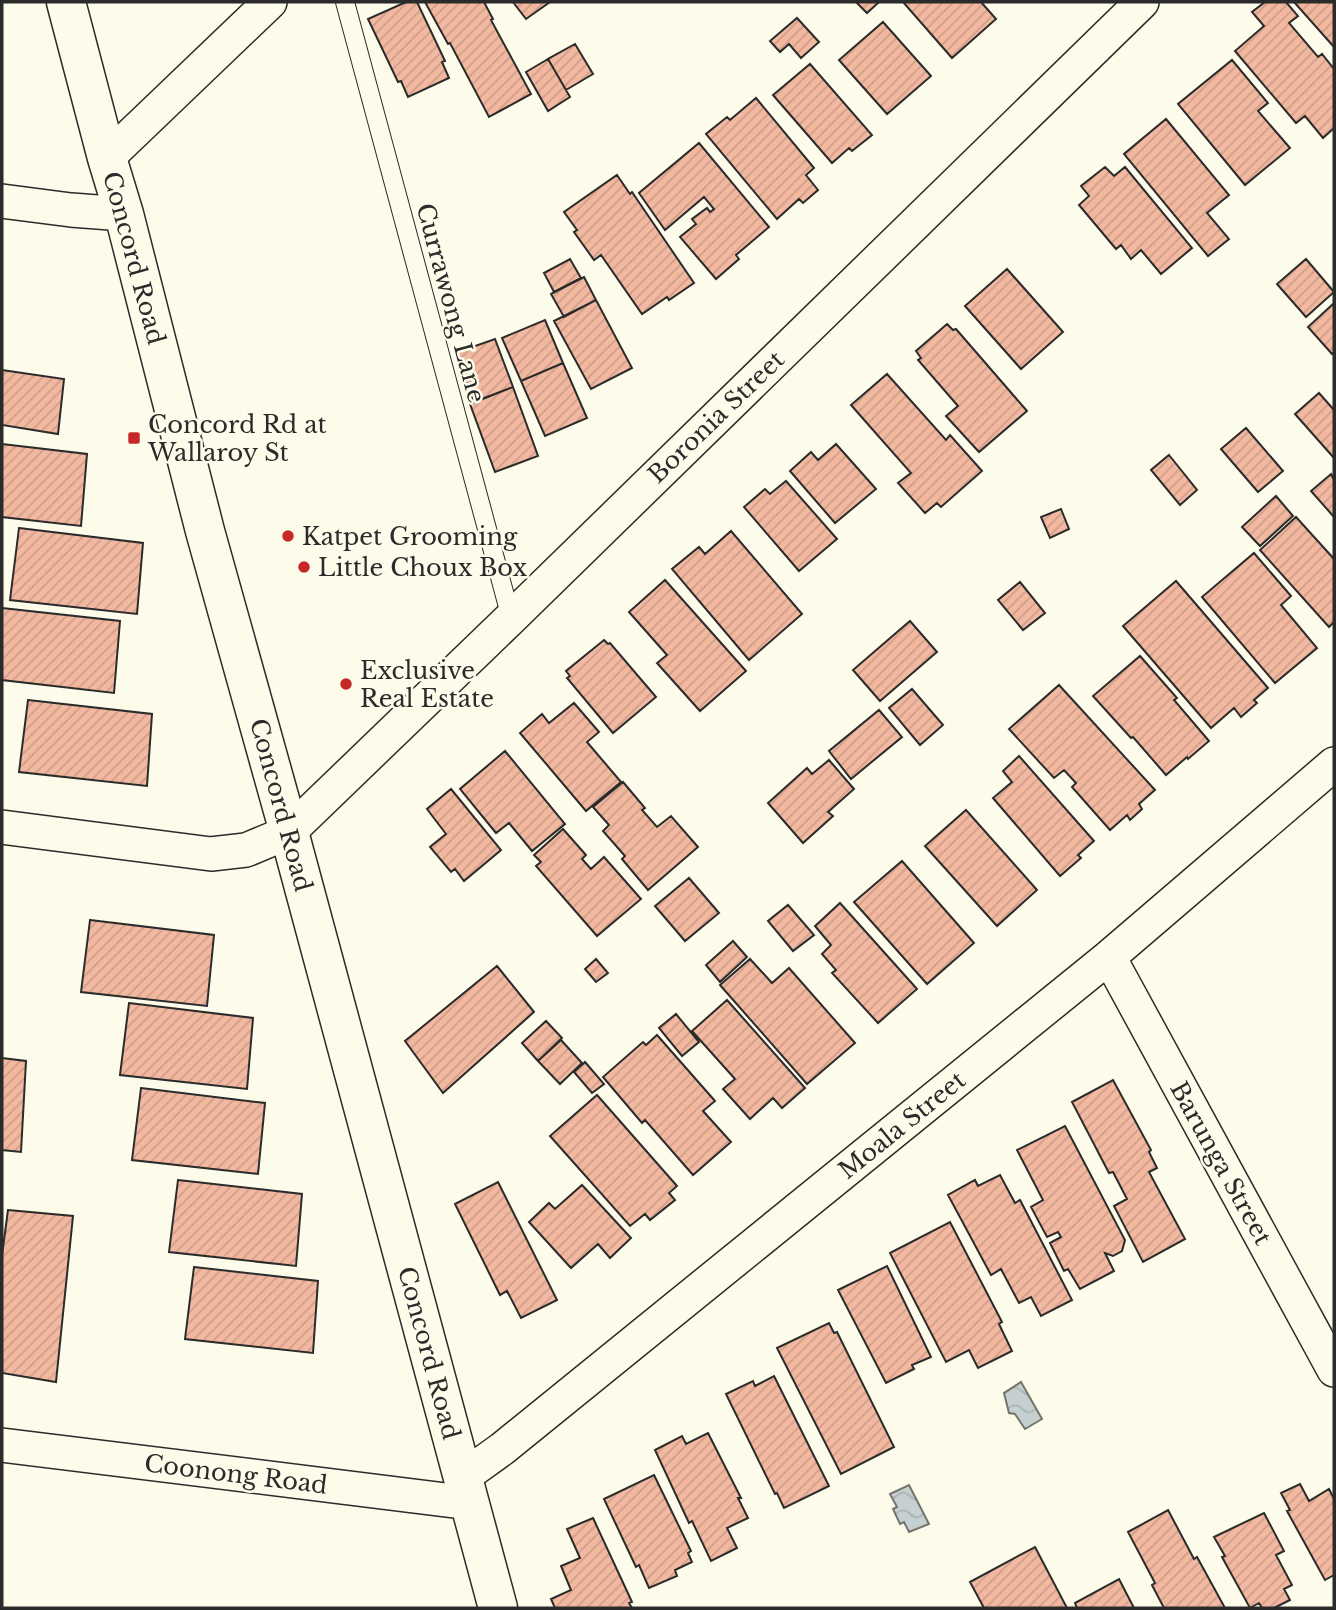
<svg xmlns="http://www.w3.org/2000/svg" width="1336" height="1610" font-family="'Libre Baskerville',serif">
	<defs>
		<pattern id="water-waves" width="16" height="10" patternUnits="userSpaceOnUse" patternTransform="scale(1.75)"><rect width="16" height="10" fill="#c7d0d0"/><path d="M0 5q4-4 8 0t8 0" fill="none" stroke="#abb3b3"/></pattern>
		<pattern id="building-hatch" width="6" height="6" patternUnits="userSpaceOnUse" patternTransform="scale(1.75)"><rect width="6" height="6" fill="#f2b8a0"/><path d="M-1 1l2-2M0 6l6-6M5 7l2-2" fill="none" stroke="#d09e8a"/></pattern>
	</defs>
	<rect width="100%" height="100%" fill="#fdfbea"/>
	<path fill="url(#water-waves)" stroke="#74746e" stroke-width="2" d="M 1021,1382 L 1042,1419 L 1025,1429 L 1015,1414 L 1009,1413 L 1004,1393 Z
		M 909,1485 L 929,1524 L 909,1532 L 904,1522 L 900,1524 L 893,1509 L 897,1507 L 890,1494 Z"/>
	<path fill="url(#building-hatch)" stroke="#2b2b2b" stroke-width="2" d="M 406,2 L 417,2 L 445,61 L 442,62 L 449,78 L 408,97 L 401,81 L 398,82 L 368,19 Z
		M 425,2 L 484,2 L 493,19 L 491,20 L 531,94 L 489,117 L 450,43 L 448,44 Z
		M 513,2 L 550,2 L 526,19 Z
		M 856,2 L 879,2 L 867,13 Z
		M 903,2 L 981,2 L 996,19 L 952,58 Z
		M 1265,2 L 1286,2 L 1298,16 L 1289,23 L 1318,57 L 1322,54 L 1334,69 L 1334,128 L 1323,138 L 1305,116 L 1296,123 L 1235,51 L 1264,26 L 1252,12 Z
		M 1294,2 L 1334,2 L 1334,47 Z
		M 797,18 L 819,42 L 801,58 L 789,44 L 780,52 L 770,41 Z
		M 883,22 L 931,76 L 887,114 L 839,60 Z
		M 575,44 L 593,74 L 566,90 L 548,59 Z
		M 548,59 L 570,97 L 548,111 L 526,72 Z
		M 1232,60 L 1268,103 L 1258,111 L 1290,148 L 1245,185 L 1178,104 Z
		M 810,64 L 872,135 L 852,151 L 849,148 L 832,163 L 773,95 Z
		M 756,98 L 814,168 L 806,175 L 818,190 L 803,203 L 799,199 L 777,219 L 706,134 L 727,117 L 730,120 Z
		M 1166,119 L 1229,195 L 1207,213 L 1229,239 L 1208,256 L 1124,154 Z
		M 699,143 L 769,227 L 736,255 L 739,259 L 716,279 L 680,237 L 696,224 L 692,219 L 707,208 L 710,212 L 714,209 L 704,197 L 665,230 L 639,193 Z
		M 1105,167 L 1114,176 L 1125,167 L 1192,248 L 1161,274 L 1141,250 L 1131,259 L 1121,245 L 1116,249 L 1079,205 L 1089,196 L 1081,186 Z
		M 617,175 L 630,194 L 632,192 L 694,283 L 669,300 L 667,297 L 642,314 L 601,255 L 594,260 L 574,232 L 577,230 L 564,212 Z
		M 570,259 L 581,278 L 554,292 L 544,273 Z
		M 1306,259 L 1334,292 L 1306,317 L 1277,284 Z
		M 1007,269 L 1063,332 L 1021,369 L 965,306 Z
		M 584,277 L 596,300 L 564,317 L 551,294 Z
		M 596,300 L 632,368 L 591,389 L 554,321 Z
		M 1334,303 L 1334,352 L 1332,354 L 1308,327 Z
		M 545,320 L 563,363 L 521,381 L 502,338 Z
		M 947,324 L 953,330 L 956,329 L 1027,411 L 979,452 L 946,416 L 958,406 L 918,360 L 921,358 L 916,351 Z
		M 495,339 L 513,387 L 474,402 L 455,353 Z
		M 563,363 L 587,418 L 545,436 L 521,381 Z
		M 2,370 L 64,379 L 58,434 L 2,425 Z
		M 887,374 L 946,440 L 950,435 L 982,471 L 941,507 L 937,503 L 925,513 L 898,483 L 911,473 L 851,405 Z
		M 513,387 L 538,456 L 495,472 L 470,404 Z
		M 1319,393 L 1334,410 L 1334,458 L 1295,414 Z
		M 1246,428 L 1283,471 L 1258,492 L 1221,449 Z
		M 2,444 L 87,454 L 81,526 L 2,517 Z
		M 836,444 L 876,489 L 835,523 L 790,471 L 811,452 L 818,460 Z
		M 1169,455 L 1197,490 L 1180,505 L 1151,470 Z
		M 1331,474 L 1333,478 L 1334,477 L 1334,517 L 1311,491 Z
		M 786,481 L 837,539 L 799,571 L 744,507 L 765,489 L 770,494 Z
		M 1276,496 L 1293,516 L 1260,546 L 1242,527 Z
		M 1061,509 L 1069,529 L 1050,538 L 1041,517 Z
		M 1296,517 L 1334,559 L 1334,622 L 1329,627 L 1260,550 Z
		M 19,528 L 143,543 L 137,614 L 10,600 Z
		M 731,531 L 802,614 L 749,660 L 672,569 L 699,547 L 705,554 Z
		M 1254,553 L 1291,596 L 1281,605 L 1317,648 L 1275,683 L 1202,597 Z
		M 665,580 L 746,671 L 700,711 L 657,663 L 667,655 L 629,612 Z
		M 1176,581 L 1268,688 L 1254,700 L 1257,703 L 1241,717 L 1234,708 L 1211,728 L 1123,626 Z
		M 1020,582 L 1045,613 L 1023,630 L 998,600 Z
		M 2,608 L 120,621 L 114,693 L 2,680 Z
		M 910,621 L 937,652 L 880,701 L 853,670 Z
		M 604,640 L 608,644 L 610,643 L 656,697 L 613,733 L 567,678 L 570,676 L 566,671 Z
		M 1140,656 L 1177,698 L 1174,700 L 1209,741 L 1188,759 L 1187,757 L 1166,775 L 1133,737 L 1131,738 L 1093,696 Z
		M 1059,685 L 1155,790 L 1139,804 L 1142,809 L 1130,820 L 1127,815 L 1110,830 L 1072,787 L 1076,783 L 1064,770 L 1054,778 L 1009,729 Z
		M 912,689 L 943,725 L 920,745 L 889,708 Z
		M 28,700 L 152,714 L 147,786 L 19,772 Z
		M 574,703 L 599,732 L 587,742 L 621,782 L 586,811 L 520,733 L 542,714 L 549,723 Z
		M 879,710 L 902,737 L 851,779 L 829,751 Z
		M 505,751 L 565,824 L 532,851 L 509,823 L 496,833 L 460,789 Z
		M 1019,756 L 1094,841 L 1078,855 L 1081,858 L 1060,876 L 993,798 L 1012,782 L 1003,771 Z
		M 829,760 L 854,789 L 828,812 L 833,816 L 803,843 L 768,803 L 807,768 L 812,774 Z
		M 623,782 L 645,808 L 642,810 L 657,827 L 671,816 L 698,847 L 648,890 L 622,859 L 625,856 L 603,831 L 609,825 L 593,807 Z
		M 451,789 L 501,850 L 464,881 L 455,869 L 451,872 L 430,847 L 446,834 L 427,809 Z
		M 966,810 L 1037,890 L 997,926 L 925,846 Z
		M 563,829 L 586,855 L 582,859 L 591,869 L 604,857 L 641,899 L 597,936 L 536,866 L 541,862 L 534,855 Z
		M 902,861 L 974,943 L 927,984 L 854,902 Z
		M 689,878 L 719,913 L 685,941 L 655,906 Z
		M 840,903 L 917,989 L 878,1023 L 832,973 L 836,970 L 822,954 L 831,945 L 815,926 Z
		M 788,905 L 814,935 L 793,951 L 768,921 Z
		M 90,920 L 214,935 L 207,1006 L 81,992 Z
		M 733,941 L 747,957 L 720,982 L 706,965 Z
		M 596,959 L 608,973 L 596,982 L 585,969 Z
		M 750,959 L 772,983 L 789,968 L 855,1043 L 807,1084 L 720,985 Z
		M 497,966 L 534,1012 L 443,1093 L 405,1041 Z
		M 727,1000 L 805,1088 L 782,1108 L 773,1098 L 750,1119 L 723,1089 L 735,1079 L 692,1031 Z
		M 129,1003 L 253,1018 L 247,1089 L 120,1075 Z
		M 676,1014 L 699,1042 L 682,1056 L 659,1028 Z
		M 546,1021 L 562,1038 L 538,1061 L 522,1043 Z
		M 657,1035 L 715,1101 L 703,1111 L 731,1142 L 693,1175 L 645,1120 L 642,1123 L 603,1077 L 643,1042 L 646,1045 Z
		M 561,1040 L 582,1063 L 560,1084 L 538,1061 Z
		M 2,1058 L 26,1061 L 21,1152 L 2,1150 Z
		M 585,1062 L 604,1084 L 592,1093 L 574,1072 Z
		M 1113,1080 L 1151,1150 L 1149,1152 L 1157,1168 L 1149,1172 L 1185,1239 L 1143,1262 L 1114,1206 L 1127,1199 L 1113,1172 L 1109,1173 L 1072,1102 Z
		M 141,1088 L 265,1103 L 258,1174 L 132,1160 Z
		M 597,1095 L 677,1186 L 669,1193 L 675,1200 L 650,1220 L 645,1214 L 630,1226 L 550,1136 Z
		M 1065,1126 L 1125,1240 L 1122,1251 L 1113,1256 L 1105,1253 L 1114,1271 L 1080,1289 L 1068,1269 L 1064,1271 L 1050,1243 L 1061,1237 L 1058,1232 L 1047,1237 L 1031,1207 L 1043,1200 L 1017,1150 Z
		M 1000,1175 L 1015,1203 L 1020,1200 L 1072,1300 L 1041,1316 L 1031,1297 L 1019,1303 L 1001,1269 L 991,1275 L 948,1195 L 975,1180 L 978,1186 Z
		M 178,1180 L 302,1194 L 296,1266 L 169,1252 Z
		M 498,1182 L 557,1300 L 521,1318 L 507,1291 L 500,1295 L 455,1204 Z
		M 582,1185 L 631,1238 L 610,1258 L 598,1244 L 571,1268 L 529,1222 L 549,1203 L 555,1209 Z
		M 8,1210 L 73,1216 L 56,1382 L 2,1373 L 2,1255 Z
		M 950,1222 L 1002,1322 L 999,1324 L 1012,1351 L 978,1368 L 969,1350 L 946,1362 L 890,1253 Z
		M 887,1266 L 931,1357 L 912,1365 L 914,1369 L 886,1383 L 838,1290 Z
		M 194,1267 L 318,1281 L 313,1353 L 185,1339 Z
		M 829,1323 L 834,1333 L 837,1332 L 894,1447 L 841,1474 L 777,1348 Z
		M 774,1376 L 829,1486 L 784,1508 L 777,1493 L 775,1494 L 726,1394 L 753,1381 L 755,1386 Z
		M 708,1433 L 741,1498 L 738,1498 L 748,1518 L 727,1528 L 737,1548 L 711,1561 L 692,1521 L 689,1523 L 655,1450 L 682,1436 L 686,1444 Z
		M 654,1475 L 691,1551 L 688,1553 L 692,1562 L 675,1570 L 677,1576 L 649,1588 L 639,1565 L 636,1567 L 604,1499 Z
		M 1300,1484 L 1309,1501 L 1329,1489 L 1334,1499 L 1334,1575 L 1325,1580 L 1287,1511 L 1290,1510 L 1281,1493 Z
		M 1168,1510 L 1194,1559 L 1197,1557 L 1225,1608 L 1164,1608 L 1152,1585 L 1155,1583 L 1128,1532 Z
		M 1264,1513 L 1284,1551 L 1276,1555 L 1292,1585 L 1284,1589 L 1290,1600 L 1274,1608 L 1262,1608 L 1259,1603 L 1250,1608 L 1222,1557 L 1225,1556 L 1214,1537 Z
		M 593,1518 L 632,1602 L 629,1603 L 632,1608 L 555,1608 L 551,1599 L 571,1590 L 561,1566 L 580,1558 L 567,1529 Z
		M 1035,1547 L 1067,1608 L 984,1608 L 970,1582 Z
		M 1119,1579 L 1134,1608 L 1077,1608 L 1075,1603 Z"/>
	<g fill="none" stroke-linecap="round" stroke-linejoin="round">
		<g stroke="#2b2b2b" stroke-width="20">
			<path id="lane" d="M 345,2 L 511,618"/>
		</g>
		<g stroke="#2b2b2b" stroke-width="36">
			<path id="street" d="M 107,158 L 270,2
				M 2,201 L 71,210 L 124,214
				M 2,827 L 211,854 L 246,850 L 289,832 L 511,618 L 1142,2
				M 1109,957 L 1334,1370
				M 2,1445 L 470,1503
				M 463,1477 L 502,1449 L 1109,957 L 1334,764"/>
		</g>
		<g stroke="#2b2b2b" stroke-width="41">
			<path id="primary" d="M 66,2 L 107,158 L 124,214 L 205,531 L 289,832 L 498,1608"/>
		</g>
		<use href="#lane" stroke="#fdfbea" stroke-width="18"/>
		<use href="#street" stroke="#fdfbea" stroke-width="33"/>
		<use href="#primary" stroke="#fdfbea" stroke-width="38"/>
	</g>
	<g fill="#c62828" stroke="#fdfbea" stroke-width="2.5">
		<rect x="127" y="431" width="14" height="14" rx="3.5"/>
		<circle cx="288" cy="536" r="7"/>
		<circle cx="304" cy="567" r="7"/>
		<circle cx="346" cy="684" r="7"/>
	</g>
	<g text-anchor="middle" dominant-baseline="central" stroke-width="5" stroke-linejoin="round" paint-order="stroke">
		<g font-size="24" fill="#2b2b2b" stroke="#fdfbea">
			<text transform="translate(134 258) rotate(75)">Concord Road</text>
			<text transform="translate(451 303) rotate(75)">Currawong Lane</text>
			<text transform="translate(716 417) rotate(-44)">Boronia Street</text>
			<text transform="translate(281 805) rotate(75)">Concord Road</text>
			<text transform="translate(902 1125) rotate(-39)">Moala Street</text>
			<text transform="translate(1221 1163) rotate(61)">Barunga Street</text>
			<text transform="translate(429 1353) rotate(75)">Concord Road</text>
			<text transform="translate(236 1474) rotate(7)">Coonong Road</text>
		</g>
		<g font-size="24" fill="#2b2b2b" stroke="#fdfbea" text-anchor="start">
			<text x="148" y="424">Concord Rd at<tspan x="148" dy="28">Wallaroy St</tspan></text>
			<text x="302" y="536">Katpet Grooming</text>
			<text x="318" y="567">Little Choux Box</text>
			<text x="360" y="670">Exclusive<tspan x="360" dy="28">Real Estate</tspan></text>
		</g>
	</g>
	<rect width="1336" height="1610" fill="none" stroke="#2b2b2b" stroke-width="7"/>
</svg>
